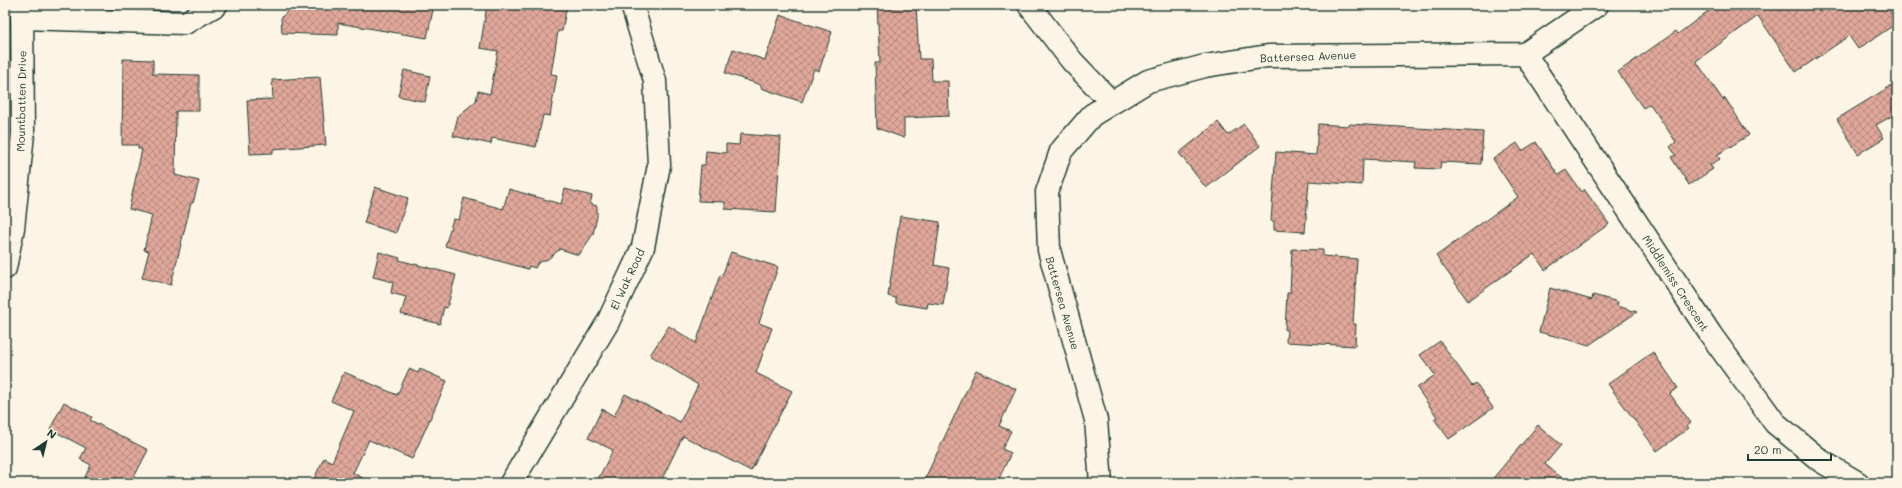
<svg xmlns="http://www.w3.org/2000/svg" width="1902" height="488" font-family="Mali,sans-serif">
	<defs>
		<pattern id="building-cross-hatch" width="8" height="8" patternUnits="userSpaceOnUse"><rect width="8" height="8" fill="#e0a79a"/><path d="M0 0l8 8M0 8l8-8" fill="none" stroke="#b5897e"/></pattern>
	</defs>
	<rect width="100%" height="100%" fill="#fcf5e5"/>
	<filter id="ink" filterUnits="userSpaceOnUse"><feTurbulence type="fractalNoise" baseFrequency=".025" numOctaves="2"/><feDisplacementMap in="SourceGraphic" scale="8" xChannelSelector="R" yChannelSelector="G"/><feConvolveMatrix kernelMatrix="1 2 1 2 8 2 1 2 1" color-interpolation-filters="sRGB"/></filter>
	<g filter="url(#ink)">
		<path fill="url(#building-cross-hatch)" stroke="#1f3d34" d="M 293,5 L 434,5 L 427,38 L 338,23 L 338,35 L 282,33 L 281,18 Z
			M 487,5 L 567,5 L 562,31 L 558,31 L 551,74 L 557,75 L 550,116 L 543,115 L 536,147 L 492,138 L 491,144 L 453,136 L 458,116 L 476,101 L 478,91 L 490,94 L 498,51 L 480,48 Z
			M 877,5 L 916,5 L 919,59 L 931,59 L 932,81 L 948,81 L 949,116 L 904,118 L 904,138 L 877,128 L 875,63 L 880,63 Z
			M 1716,5 L 1886,5 L 1897,23 L 1858,49 L 1849,36 L 1796,72 L 1758,16 L 1696,61 L 1723,100 L 1725,98 L 1749,135 L 1717,155 L 1720,159 L 1710,165 L 1713,169 L 1689,185 L 1671,157 L 1676,155 L 1670,147 L 1676,142 L 1650,104 L 1643,108 L 1618,72 L 1676,31 L 1678,34 Z
			M 780,15 L 832,32 L 819,71 L 814,69 L 802,102 L 761,88 L 761,85 L 725,73 L 733,49 L 765,60 Z
			M 123,59 L 153,60 L 153,74 L 199,75 L 199,111 L 176,111 L 175,175 L 199,181 L 193,203 L 191,203 L 171,285 L 142,278 L 149,251 L 144,250 L 152,215 L 129,209 L 142,149 L 138,149 L 138,145 L 122,145 Z
			M 404,70 L 430,76 L 425,102 L 398,96 Z
			M 320,77 L 326,145 L 273,149 L 273,153 L 250,154 L 247,100 L 273,99 L 272,80 Z
			M 1897,82 L 1897,113 L 1876,125 L 1884,138 L 1858,154 L 1837,119 Z
			M 1218,122 L 1228,135 L 1244,124 L 1260,146 L 1206,188 L 1179,153 Z
			M 1318,124 L 1349,126 L 1350,124 L 1483,132 L 1481,164 L 1441,162 L 1440,169 L 1415,168 L 1416,162 L 1363,159 L 1362,185 L 1309,181 L 1305,232 L 1274,230 L 1274,221 L 1271,221 L 1276,152 L 1316,155 Z
			M 740,134 L 781,137 L 776,212 L 725,209 L 725,202 L 698,201 L 701,165 L 705,165 L 706,151 L 726,153 L 726,144 L 739,145 Z
			M 1536,142 L 1558,175 L 1566,170 L 1581,192 L 1584,189 L 1609,224 L 1545,270 L 1534,254 L 1468,301 L 1436,256 L 1518,197 L 1493,159 L 1517,143 L 1522,151 Z
			M 375,187 L 408,198 L 396,233 L 364,223 Z
			M 509,189 L 561,204 L 565,189 L 592,196 L 590,204 L 597,206 L 597,217 L 593,234 L 579,255 L 560,249 L 548,259 L 538,263 L 535,268 L 529,266 L 528,269 L 445,246 L 453,219 L 459,220 L 464,198 L 503,209 Z
			M 900,216 L 940,222 L 934,265 L 949,268 L 943,305 L 928,303 L 927,308 L 896,303 L 896,298 L 888,296 Z
			M 1292,249 L 1323,250 L 1323,256 L 1357,259 L 1353,324 L 1356,324 L 1355,346 L 1286,342 L 1287,330 L 1285,330 L 1287,293 L 1290,293 Z
			M 379,252 L 400,258 L 399,260 L 456,275 L 447,308 L 444,307 L 440,324 L 401,314 L 406,297 L 391,293 L 393,282 L 373,277 Z
			M 731,252 L 778,267 L 759,323 L 772,328 L 756,373 L 792,391 L 751,471 L 683,436 L 660,483 L 596,483 L 613,450 L 588,438 L 602,409 L 614,416 L 625,394 L 680,422 L 698,385 L 650,355 L 669,326 L 696,343 L 720,275 L 722,276 Z
			M 1550,288 L 1592,300 L 1593,295 L 1618,302 L 1617,306 L 1637,312 L 1589,345 L 1539,332 Z
			M 1440,341 L 1472,386 L 1476,383 L 1493,408 L 1449,439 L 1434,419 L 1437,417 L 1417,388 L 1435,375 L 1420,355 Z
			M 1653,352 L 1678,388 L 1670,394 L 1691,423 L 1687,426 L 1689,428 L 1657,451 L 1608,384 Z
			M 409,369 L 418,373 L 420,369 L 447,381 L 412,459 L 369,440 L 353,473 L 372,483 L 312,483 L 324,458 L 332,462 L 354,411 L 331,401 L 344,372 L 397,395 Z
			M 976,370 L 1016,389 L 999,426 L 1011,431 L 1002,449 L 1011,453 L 997,483 L 923,483 Z
			M 64,402 L 92,417 L 90,420 L 148,450 L 131,483 L 82,483 L 91,465 L 80,459 L 86,448 L 50,429 Z
			M 1538,425 L 1561,445 L 1545,464 L 1568,483 L 1489,483 Z"/>
		<g fill="none" stroke-linecap="round" stroke-linejoin="round">
			<g stroke="#1f3d34" stroke-width="25">
				<path id="minor" d="M 1029,5 L 1072,61 L 1112,103
					M 22,18 L 185,23 L 216,5
					M 1525,54 L 1711,335 L 1775,423 L 1821,461 L 1858,483
					M 511,483 L 608,322 L 643,247 L 659,165 L 655,81 L 632,5
					M 1101,483 L 1096,420 L 1049,250 L 1047,192 L 1061,151 L 1092,115 L 1148,81 L 1205,66 L 1268,56 L 1525,54 L 1597,5"/>
			</g>
			<g stroke="#1f3d34" stroke-width="25">
				<path id="major" d="M 5,268 L 13,228 L 23,134 L 22,5"/>
			</g>
			<use href="#minor" stroke="#fcf5e5" stroke-width="22"/>
			<use href="#major" stroke="#fcf5e5" stroke-width="22"/>
		</g>
	</g>
	<g text-anchor="middle" dominant-baseline="central" stroke-width="3" stroke-linejoin="round" paint-order="stroke">
		<g font-size="11" fill="#1f3d34" stroke="#fcf5e5">
			<text transform="translate(1308 56) rotate(-2)">Battersea Avenue</text>
			<text transform="translate(21 101) rotate(-89)">Mountbatten Drive</text>
			<text transform="translate(627 279) rotate(-65)">El Wak Road</text>
			<text transform="translate(1676 283) rotate(57)">Middlemiss Crescent</text>
			<text transform="translate(1063 303) rotate(74)">Battersea Avenue</text>
		</g>
	</g>
	<rect width="1902" height="488" fill="none" stroke="#fcf5e5" stroke-width="20"/>
	<rect x="10" y="10" width="1882" height="468" fill="none" stroke="#1f3d34" stroke-width="1.5" filter="url(#ink)"/>
	<g transform="translate(46 442) rotate(35)" stroke="#fcf5e5" stroke-width="3" paint-order="stroke">
	<path d="M0-3L7 15L0 10L-7 15Z" fill="#1f3d34"/>
	<text y="-6" font-size="11" font-weight="bold" text-anchor="middle" fill="#1f3d34">N</text>
	</g>
	<path d="M1748 454v6h83v-6" fill="none" stroke="#1f3d34" stroke-width="2"/>
	<text x="1754" y="454" font-size="12" fill="#1f3d34" stroke="#fcf5e5" stroke-width="3" paint-order="stroke">20 m</text>
</svg>
